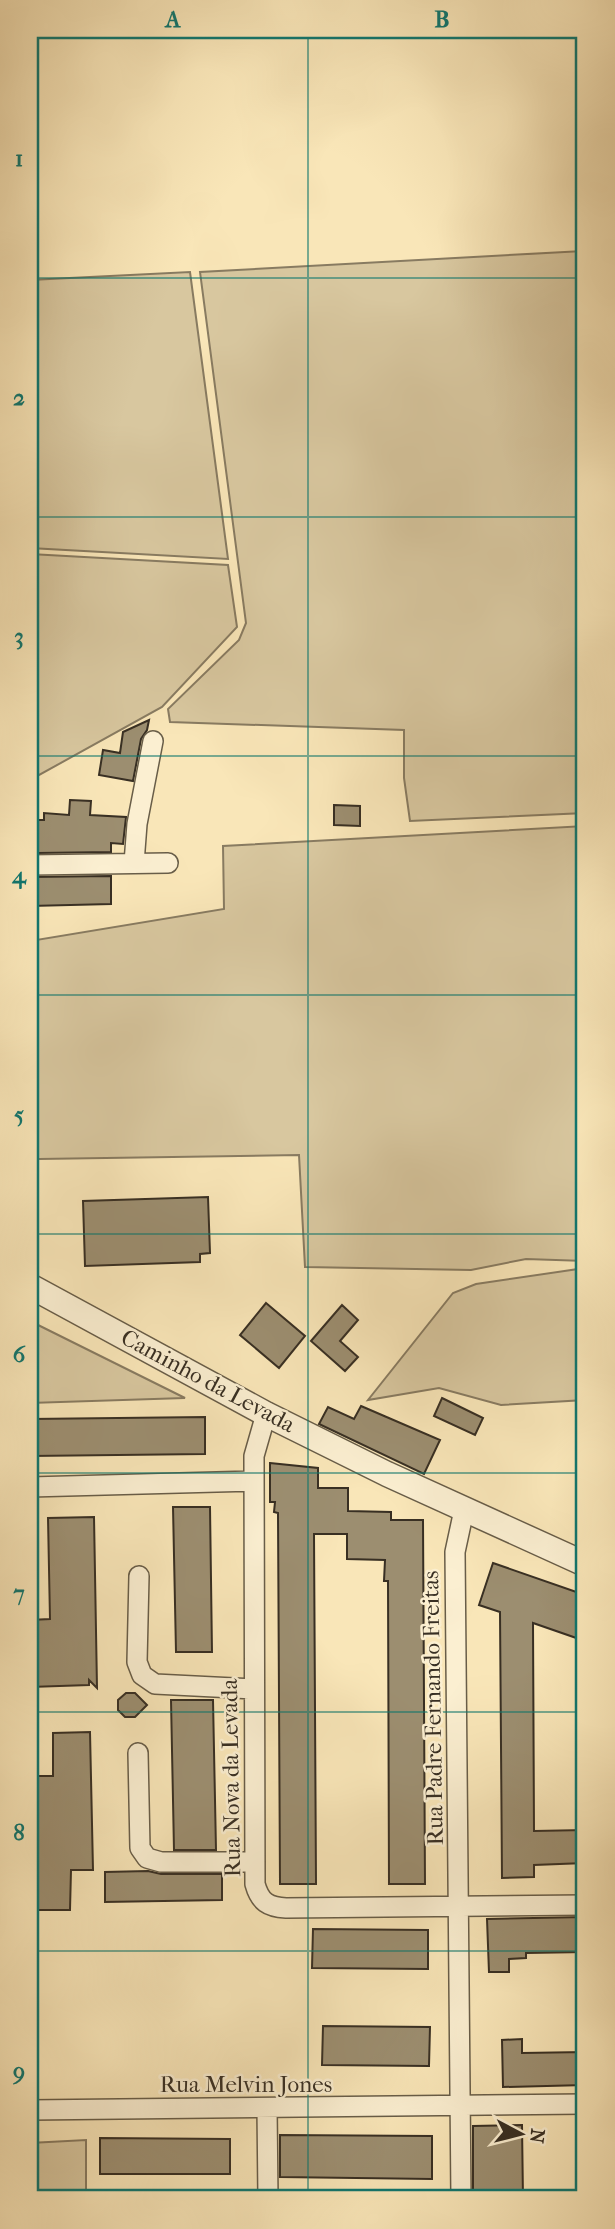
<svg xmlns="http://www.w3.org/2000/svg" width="615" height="2229" font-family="'IM FELL French Canon',serif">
	<rect width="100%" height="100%" fill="#f9e6b8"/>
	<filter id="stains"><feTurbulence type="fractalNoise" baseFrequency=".00286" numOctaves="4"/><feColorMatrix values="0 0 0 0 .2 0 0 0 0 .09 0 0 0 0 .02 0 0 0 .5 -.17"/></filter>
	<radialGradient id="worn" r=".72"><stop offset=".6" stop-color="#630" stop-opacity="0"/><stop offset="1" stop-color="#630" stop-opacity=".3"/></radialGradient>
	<path fill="#d8c79f" stroke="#887b61" stroke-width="2" d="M 583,251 L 585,256 L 585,813 L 410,821 L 404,778 L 404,730 L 170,722 L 168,709 L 239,640 L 246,623 L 200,272 Z
		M 190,272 L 228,559 L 30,548 L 30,280 Z
		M 30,554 L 228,565 L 237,627 L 162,707 L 30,780 Z
		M 585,826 L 585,1261 L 526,1259 L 471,1270 L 305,1267 L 299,1155 L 39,1159 L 30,1154 L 30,941 L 224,909 L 223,846 Z
		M 585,1268 L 585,1400 L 501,1405 L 439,1388 L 368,1400 L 453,1293 L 476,1284 Z
		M 30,1321 L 185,1398 L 30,1403 Z
		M 86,2140 L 86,2199 L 30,2199 L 30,2143 Z"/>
	<path fill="#9c8e70" stroke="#382f23" stroke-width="2" d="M 149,720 L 147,730 L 141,739 L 133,781 L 99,775 L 103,750 L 120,753 L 123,732 Z
		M 70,800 L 91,801 L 90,815 L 126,817 L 123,844 L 111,843 L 111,852 L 38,853 L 38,843 L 30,842 L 30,820 L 44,820 L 44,813 L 69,815 Z
		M 334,805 L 360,806 L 360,826 L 334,825 Z
		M 111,876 L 111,904 L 30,906 L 30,877 Z
		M 208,1197 L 210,1253 L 200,1254 L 200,1262 L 85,1266 L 83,1201 Z
		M 266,1303 L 305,1336 L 279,1368 L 240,1335 Z
		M 342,1305 L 358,1320 L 340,1341 L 358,1357 L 345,1371 L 311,1341 Z
		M 442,1398 L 483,1418 L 475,1435 L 434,1416 Z
		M 361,1406 L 440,1440 L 424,1474 L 319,1424 L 328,1407 L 354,1419 Z
		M 205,1417 L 205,1454 L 30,1456 L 30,1419 Z
		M 270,1463 L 318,1468 L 318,1488 L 348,1488 L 348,1511 L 391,1512 L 391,1520 L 423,1520 L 425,1884 L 389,1884 L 388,1581 L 384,1581 L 385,1560 L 347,1559 L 347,1534 L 314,1534 L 316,1884 L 280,1884 L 278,1513 L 274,1512 L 275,1502 L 270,1502 Z
		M 173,1507 L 210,1507 L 212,1652 L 176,1652 Z
		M 94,1517 L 97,1688 L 89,1680 L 89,1685 L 30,1687 L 30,1620 L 50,1619 L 48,1518 Z
		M 493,1563 L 585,1595 L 585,1641 L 533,1623 L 534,1831 L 585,1830 L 585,1863 L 534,1865 L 534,1877 L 502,1878 L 500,1612 L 479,1605 Z
		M 126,1693 L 135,1693 L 147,1705 L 135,1717 L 125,1717 L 118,1710 L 118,1700 Z
		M 171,1700 L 213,1700 L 216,1850 L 174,1850 Z
		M 90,1732 L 93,1870 L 71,1870 L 70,1910 L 30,1910 L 30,1776 L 53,1776 L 53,1733 Z
		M 148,1871 L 161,1874 L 222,1874 L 222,1900 L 105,1902 L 105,1872 Z
		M 585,1917 L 585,1952 L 526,1953 L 526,1958 L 509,1959 L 509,1972 L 489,1972 L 487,1919 Z
		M 313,1929 L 428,1930 L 428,1969 L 312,1968 Z
		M 323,2026 L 430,2027 L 429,2066 L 322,2065 Z
		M 522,2039 L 522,2053 L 585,2052 L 585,2085 L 503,2087 L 502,2040 Z
		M 522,2125 L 523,2199 L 473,2199 L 473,2126 Z
		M 280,2135 L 432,2136 L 432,2179 L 280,2177 Z
		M 100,2138 L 230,2139 L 230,2174 L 100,2174 Z"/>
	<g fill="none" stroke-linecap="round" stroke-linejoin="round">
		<g stroke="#685d48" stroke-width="22">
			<path id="minor" d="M 134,863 L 137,824 L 153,741
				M 30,865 L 168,863
				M 266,1414 L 254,1456 L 255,1884 C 260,1902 268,1907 286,1908 L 585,1905
				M 30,1487 L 254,1481
				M 139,1576 L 137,1662 L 142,1675 L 155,1684 L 254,1689
				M 138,1753 L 140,1848 L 147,1858 L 161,1862 L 255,1862
				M 267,2108 L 268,2199
				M 30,2110 L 585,2104
				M 461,2199 L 455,1552 L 464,1510"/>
		</g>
		<g stroke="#685d48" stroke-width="27">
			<path id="tertiary" d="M 30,1286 L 266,1414 L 387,1474 L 585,1564"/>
		</g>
		<use href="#minor" stroke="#fbefd1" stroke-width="19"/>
		<use href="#tertiary" stroke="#fbefd1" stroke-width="24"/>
	</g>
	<path fill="none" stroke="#0f766e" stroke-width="2" stroke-opacity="0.55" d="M 308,30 L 308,2199M 30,278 L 585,278M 30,517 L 585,517M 30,756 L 585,756M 30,995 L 585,995M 30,1234 L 585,1234M 30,1473 L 585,1473M 30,1712 L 585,1712M 30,1951 L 585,1951"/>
	<g text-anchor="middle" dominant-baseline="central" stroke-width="5" stroke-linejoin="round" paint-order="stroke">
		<g font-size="23" fill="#382f23" stroke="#fbefd1">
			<text transform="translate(208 1381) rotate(28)">Caminho da Levada</text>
			<text transform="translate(433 1708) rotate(-91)">Rua Padre Fernando Freitas</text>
			<text transform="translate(231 1778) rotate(-91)">Rua Nova da Levada</text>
			<text x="246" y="2084">Rua Melvin Jones</text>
		</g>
	</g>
	<rect width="615" height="2229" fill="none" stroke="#f9e6b8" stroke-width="77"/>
	<g transform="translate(521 2134) rotate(97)" stroke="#fbefd1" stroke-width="5" paint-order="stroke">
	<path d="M0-5L12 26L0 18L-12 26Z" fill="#382f23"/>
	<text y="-10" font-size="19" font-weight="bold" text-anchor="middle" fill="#382f23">N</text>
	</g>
	<rect x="38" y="38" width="538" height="2152" fill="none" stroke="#0f766e" stroke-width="2.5"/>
	<g font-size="23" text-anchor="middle" font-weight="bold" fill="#0f766e">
		<text x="173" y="27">A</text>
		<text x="442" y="27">B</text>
		<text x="19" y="166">1</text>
		<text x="19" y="405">2</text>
		<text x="19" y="644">3</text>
		<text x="19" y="883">4</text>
		<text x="19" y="1122">5</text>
		<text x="19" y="1362">6</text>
		<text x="19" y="1601">7</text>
		<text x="19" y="1840">8</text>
		<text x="19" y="2079">9</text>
	</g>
	<rect width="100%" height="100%" filter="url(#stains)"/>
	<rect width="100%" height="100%" fill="url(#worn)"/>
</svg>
